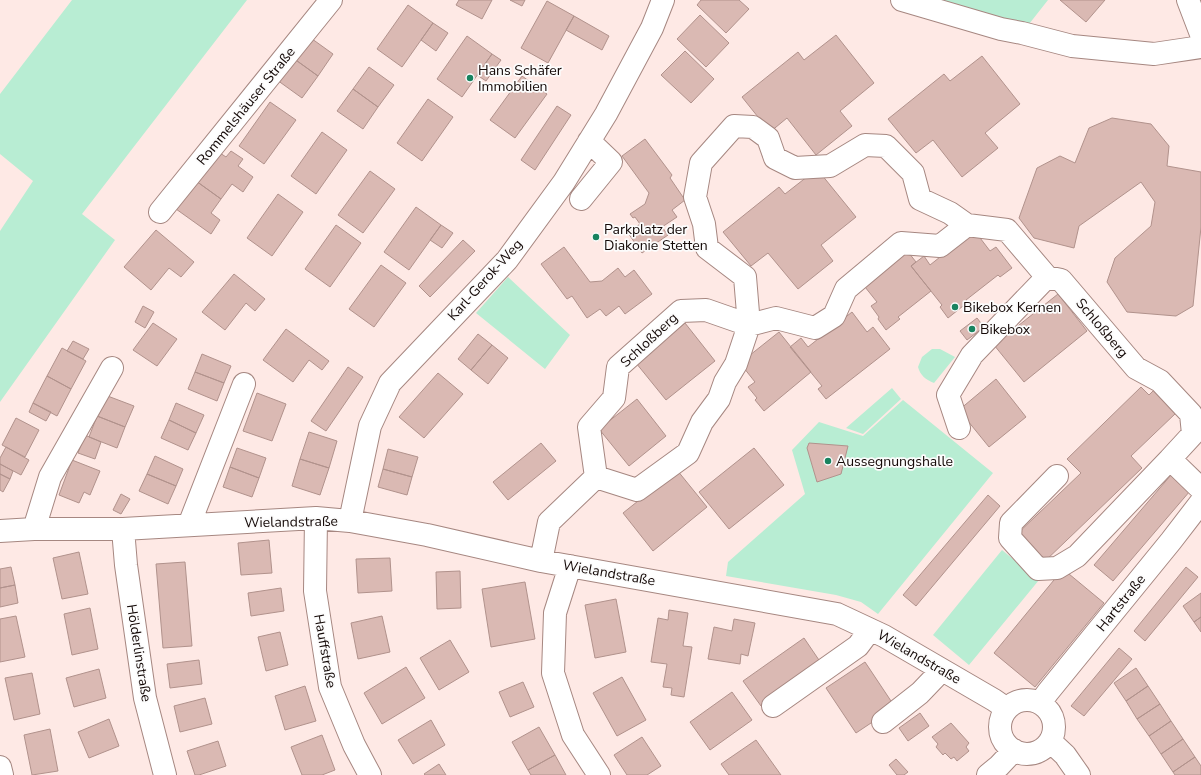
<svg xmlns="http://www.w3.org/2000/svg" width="1201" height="775" font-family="'Nunito Sans',sans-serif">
	<rect width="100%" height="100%" fill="#fee9e5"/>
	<path fill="#b8edd3" d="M 72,0 L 247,0 L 82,214 L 115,240 L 0,402 L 0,231 L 33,181 L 0,154 L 0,94 Z
		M 920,0 L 1048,0 L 1022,33 Z
		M 508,277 L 570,335 L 545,369 L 476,313 Z
		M 932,349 L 940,349 L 955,357 L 934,383 C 926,380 920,375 918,367 L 922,357 Z
		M 892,388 L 901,399 L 863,434 L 846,428 Z
		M 903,400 L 993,473 L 878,614 L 861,602 L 836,595 L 726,576 L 728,562 L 805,494 L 792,450 L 819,422 L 863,436 Z
		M 1002,550 L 1039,580 L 969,665 L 933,635 Z"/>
	<path fill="#dab9b3" stroke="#b1928c" d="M 459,0 L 492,0 L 482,19 L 456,5 Z
		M 510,0 L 525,0 L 522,6 Z
		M 701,0 L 739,0 L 749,9 L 726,33 L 697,5 Z
		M 1060,0 L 1105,0 L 1086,22 Z
		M 547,1 L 574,16 L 548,63 L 521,48 Z
		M 408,5 L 433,23 L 402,67 L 377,49 Z
		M 700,15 L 729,43 L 706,67 L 677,39 Z
		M 574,16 L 609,36 L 602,50 L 566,30 Z
		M 433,23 L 448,33 L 436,51 L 421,40 Z
		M 836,35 L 874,83 L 840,111 L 852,126 L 816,155 L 787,118 L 770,132 L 742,97 L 798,52 L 804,60 Z
		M 308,36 L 333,54 L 318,76 L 293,58 Z
		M 467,36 L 492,54 L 462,97 L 437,79 Z
		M 685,51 L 714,79 L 691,103 L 661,75 Z
		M 492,54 L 501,60 L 486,81 L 477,75 Z
		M 982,56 L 1020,104 L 985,133 L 998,148 L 962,177 L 933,140 L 916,153 L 888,119 L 944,74 L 950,81 Z
		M 293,58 L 318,76 L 302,98 L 277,80 Z
		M 369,67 L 394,85 L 378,107 L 353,89 Z
		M 522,76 L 547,94 L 515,138 L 490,120 Z
		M 353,89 L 378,107 L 363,129 L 337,111 Z
		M 428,99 L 453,117 L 422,161 L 397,143 Z
		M 270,102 L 296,120 L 264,164 L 239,146 Z
		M 557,106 L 571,115 L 535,170 L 521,160 Z
		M 1112,118 L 1151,124 L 1169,146 L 1167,166 L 1201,172 L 1201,227 L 1193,306 L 1176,316 L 1127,312 L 1107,282 L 1115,258 L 1151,226 L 1155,202 L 1141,182 L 1079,226 L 1074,248 L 1034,238 L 1019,218 L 1037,168 L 1060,156 L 1075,163 L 1089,128 Z
		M 322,132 L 347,150 L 316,194 L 291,176 Z
		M 645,139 L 672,175 L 670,178 L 685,200 L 672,210 L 677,217 L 662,227 L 668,235 L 642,253 L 628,233 L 640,224 L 635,217 L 633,218 L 630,214 L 645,204 L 649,193 L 622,156 Z
		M 217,151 L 226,157 L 231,151 L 243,159 L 238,166 L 253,177 L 243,192 L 232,184 L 221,199 L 196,181 Z
		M 817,169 L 856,217 L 821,245 L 833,261 L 798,289 L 768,253 L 751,266 L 723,232 L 779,187 L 785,194 Z
		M 370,171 L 395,189 L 363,233 L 338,215 Z
		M 196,181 L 221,199 L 211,213 L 220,220 L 211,234 L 176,209 Z
		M 278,194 L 303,212 L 272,256 L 247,238 Z
		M 416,207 L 441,225 L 409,270 L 384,252 Z
		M 336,225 L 361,243 L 330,287 L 305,269 Z
		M 441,225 L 453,233 L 442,248 L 430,240 Z
		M 156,230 L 194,262 L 181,277 L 169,268 L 151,290 L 124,267 Z
		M 974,230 L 990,251 L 996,247 L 1012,268 L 1000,277 L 998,275 L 966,300 L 968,302 L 948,318 L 940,307 L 942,305 L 911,266 L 924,256 L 930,265 Z
		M 463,240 L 475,251 L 430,297 L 419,286 Z
		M 564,247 L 590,282 L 602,281 L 618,268 L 625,277 L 634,270 L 652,294 L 625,314 L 619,306 L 606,316 L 600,309 L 587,318 L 572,296 L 567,299 L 541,264 Z
		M 905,248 L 916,262 L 911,266 L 931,291 L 898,317 L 900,319 L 886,330 L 878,319 L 879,317 L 871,306 L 877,302 L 861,282 Z
		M 381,265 L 406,283 L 374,327 L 349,309 Z
		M 234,274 L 265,299 L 255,311 L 246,303 L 225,330 L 202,312 Z
		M 1058,294 L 1087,331 L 1024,382 L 994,345 Z
		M 143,306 L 154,312 L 145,328 L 135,322 Z
		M 852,312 L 867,332 L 873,327 L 890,349 L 826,399 L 818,389 L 822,386 L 790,347 L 801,338 L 808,347 Z
		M 977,318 L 984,327 L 967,340 L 960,331 Z
		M 153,323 L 177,339 L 157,366 L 133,350 Z
		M 685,323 L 715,361 L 666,400 L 636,363 Z
		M 286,329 L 329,361 L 322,370 L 309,360 L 293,382 L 263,360 Z
		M 779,332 L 811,372 L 764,411 L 755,400 L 757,398 L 748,387 L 755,382 L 740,363 Z
		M 478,334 L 492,345 L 471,370 L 458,359 Z
		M 73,341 L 89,349 L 83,359 L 67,351 Z
		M 492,345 L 508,358 L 488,384 L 471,370 Z
		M 62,348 L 86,361 L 71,389 L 47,376 Z
		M 202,354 L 231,366 L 224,383 L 195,372 Z
		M 348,367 L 363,377 L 326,431 L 311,421 Z
		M 195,372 L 224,383 L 217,401 L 188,389 Z
		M 438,373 L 463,394 L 424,438 L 399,417 Z
		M 47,376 L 71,389 L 57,416 L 33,403 Z
		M 996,379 L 1026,417 L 989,447 L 959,410 Z
		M 1141,387 L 1149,395 L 1154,390 L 1176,413 L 1131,456 L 1142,468 L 1042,564 L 1015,536 L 1081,473 L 1067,459 Z
		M 257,393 L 286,404 L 272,441 L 243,431 Z
		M 105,395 L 134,406 L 125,427 L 97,416 Z
		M 637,399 L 666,436 L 629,466 L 599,429 Z
		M 33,403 L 51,412 L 46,421 L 29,412 Z
		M 176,403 L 204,415 L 196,433 L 169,420 Z
		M 97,416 L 125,427 L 117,448 L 89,437 Z
		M 16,418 L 39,430 L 25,457 L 2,445 Z
		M 169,420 L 196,433 L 188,450 L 161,438 Z
		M 309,432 L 337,441 L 329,468 L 300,459 Z
		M 85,435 L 101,442 L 95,459 L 78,453 Z
		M 541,443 L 556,461 L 508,500 L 493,482 Z
		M 809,443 L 848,446 L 841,474 L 817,482 L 807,448 Z
		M 6,447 L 29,460 L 21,475 L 0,464 L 0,458 Z
		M 237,448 L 266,458 L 259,478 L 230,467 Z
		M 754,448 L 784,485 L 729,529 L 699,492 Z
		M 388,449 L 418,457 L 412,477 L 383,469 Z
		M 155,456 L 183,469 L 176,486 L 147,474 Z
		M 300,459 L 329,468 L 320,495 L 292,486 Z
		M 72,460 L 100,471 L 90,495 L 84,492 L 79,503 L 59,495 Z
		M 0,464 L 13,471 L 10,479 L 0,474 Z
		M 230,467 L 259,478 L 252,497 L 223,487 Z
		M 383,469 L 412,477 L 407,495 L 378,487 Z
		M 677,470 L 707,507 L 653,551 L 623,513 Z
		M 0,474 L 10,479 L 3,492 L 0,490 Z
		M 147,474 L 176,486 L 168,504 L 139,491 Z
		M 1171,475 L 1190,491 L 1113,581 L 1094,565 Z
		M 121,494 L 130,499 L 121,514 L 113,510 Z
		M 988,495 L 1000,506 L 916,606 L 903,595 Z
		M 269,540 L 272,573 L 241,575 L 238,543 Z
		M 79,552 L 88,594 L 62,599 L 53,558 Z
		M 390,558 L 392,591 L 358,593 L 356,559 Z
		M 185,562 L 192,646 L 163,648 L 156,564 Z
		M 11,567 L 15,585 L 0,588 L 0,569 Z
		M 1186,567 L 1198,577 L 1145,641 L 1134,631 Z
		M 1063,569 L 1104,603 L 1035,687 L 994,653 Z
		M 460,571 L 461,608 L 437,609 L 436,572 Z
		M 525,582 L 535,639 L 491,647 L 482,589 Z
		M 15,585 L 18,603 L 0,607 L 0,588 Z
		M 281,588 L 284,611 L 251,616 L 248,593 Z
		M 1201,593 L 1201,617 L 1194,622 L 1183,606 Z
		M 616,599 L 626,652 L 595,658 L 585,605 Z
		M 90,608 L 98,649 L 72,655 L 64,614 Z
		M 669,610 L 688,613 L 683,646 L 692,647 L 684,697 L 671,695 L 672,688 L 663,687 L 667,664 L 651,662 L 658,618 L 668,620 Z
		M 16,616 L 25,657 L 0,662 L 0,619 Z
		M 382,616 L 390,652 L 358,659 L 351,623 Z
		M 1201,617 L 1201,632 L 1194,622 Z
		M 734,619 L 755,623 L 748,656 L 741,654 L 740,664 L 708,659 L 714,627 L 732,631 Z
		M 280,632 L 288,665 L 266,671 L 258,637 Z
		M 804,638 L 821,663 L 761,706 L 743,681 Z
		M 450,640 L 469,672 L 439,690 L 420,658 Z
		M 1119,648 L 1132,659 L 1084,716 L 1071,706 Z
		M 199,660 L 202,684 L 170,688 L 167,664 Z
		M 865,662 L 895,707 L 856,733 L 826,688 Z
		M 406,667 L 425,698 L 382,724 L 364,693 Z
		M 1136,668 L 1148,686 L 1126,701 L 1114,683 Z
		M 99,669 L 106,698 L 74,707 L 66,678 Z
		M 32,673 L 40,714 L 14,720 L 5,678 Z
		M 622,677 L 646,720 L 617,736 L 593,693 Z
		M 523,682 L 534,707 L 510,717 L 499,692 Z
		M 305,686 L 316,721 L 285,730 L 275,696 Z
		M 1148,686 L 1160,704 L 1137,719 L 1126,701 Z
		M 732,692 L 752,720 L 710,750 L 690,722 Z
		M 205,698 L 212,724 L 180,732 L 174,706 Z
		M 1160,704 L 1171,721 L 1149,736 L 1137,719 Z
		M 920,713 L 929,726 L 908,741 L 899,728 Z
		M 109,719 L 119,746 L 89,758 L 78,732 Z
		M 431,720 L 445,745 L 413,764 L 398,740 Z
		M 1171,721 L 1183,739 L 1161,754 L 1149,736 Z
		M 951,723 L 969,743 L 966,747 L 969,751 L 957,761 L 954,757 L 951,759 L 945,753 L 943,755 L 936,747 L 938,744 L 932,737 Z
		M 539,727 L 555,755 L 528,770 L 512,742 Z
		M 50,729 L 58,771 L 32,775 L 24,735 Z
		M 322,735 L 335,770 L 322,775 L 302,775 L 291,747 Z
		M 642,737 L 661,766 L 647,775 L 627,775 L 614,755 Z
		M 1183,739 L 1195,757 L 1173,772 L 1161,754 Z
		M 756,740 L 781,775 L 729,775 L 721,764 Z
		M 218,741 L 226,766 L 199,775 L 195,775 L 187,751 Z
		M 555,755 L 566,775 L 531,775 L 528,770 Z
		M 1195,757 L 1201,766 L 1201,775 L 1175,775 L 1173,772 Z
		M 896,759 L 908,772 L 904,775 L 897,775 L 889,765 Z
		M 439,764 L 446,775 L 425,775 L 424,774 Z"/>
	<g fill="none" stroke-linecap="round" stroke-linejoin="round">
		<g stroke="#a68781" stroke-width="24">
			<path id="minor" d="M 902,0 L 1001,29 L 1022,33 L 1072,46 L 1154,54 L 1201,47
				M 581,199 L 611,162 L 589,141
				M 160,212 L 331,0
				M 959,428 L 948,395 L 972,355 L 1047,277
				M 1057,476 L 1011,523 L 1010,538 L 1038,569 L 1057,568 L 1077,556 L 1170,459 L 1201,489
				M 596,477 L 589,427 L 614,398 L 618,367 L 681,311 L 706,310 L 749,325 L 745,277 L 707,248 L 704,224 L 695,197 L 701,163 L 734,126 L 753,127 L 768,138 L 775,158 L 795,168 L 830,166 L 865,145 L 886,146 L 913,173 L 920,199 L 950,213 L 967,225
				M 316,518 L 315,591 L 330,687 L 354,745 L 370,775
				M 350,521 L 370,426 L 390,383 L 507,260 L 564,182 L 606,114 L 652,28 L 663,0
				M 189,525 L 244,384
				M 34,529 L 50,477 L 112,368
				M 123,529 L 126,565 L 145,698 L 165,775
				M 0,531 L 34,529 L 123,529 L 316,518 L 350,521 L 427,535 L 541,561 L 837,614 L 884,636 L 994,700 L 1007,709
				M 541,561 L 549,522 L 596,477 L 637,490 L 688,453 L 702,422 L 719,399 L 725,382 L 736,364 L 749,325 L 776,318 L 815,328 L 834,316 L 846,289 L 901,243 L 940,246 L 967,225 L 1007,230 L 1047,277 L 1061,280 L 1136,368 L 1160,381 L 1191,414 L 1193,434 L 1170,459
				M 570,566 L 555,613 L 553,673 L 573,735 L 599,775
				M1000 727a27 27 0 1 1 54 0a27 27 0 1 1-54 0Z
				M 1040,703 L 1048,692 L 1171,541 L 1201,502
				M 773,706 L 858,646 L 870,630
				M 883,722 L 920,693 L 942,670
				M 1050,741 L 1065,755 L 1079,775
				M 0,767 L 2,775
				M 988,775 L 999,766 L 1014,750"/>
		</g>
		<g stroke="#a68781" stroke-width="24">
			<path id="major" d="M 1188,0 L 1201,34"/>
		</g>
		<use href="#minor" stroke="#fff" stroke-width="22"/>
		<use href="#major" stroke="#fff" stroke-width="22"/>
	</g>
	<g fill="#18835f" stroke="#fcfcfc" stroke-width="1.5">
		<circle cx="470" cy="78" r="4"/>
		<circle cx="596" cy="237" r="4"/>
		<circle cx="955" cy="307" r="4"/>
		<circle cx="972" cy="329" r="4"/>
		<circle cx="828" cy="461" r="4"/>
	</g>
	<g text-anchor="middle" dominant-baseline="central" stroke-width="3.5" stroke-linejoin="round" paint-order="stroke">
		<g font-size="14" fill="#140907" stroke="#fcfcfc" text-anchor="start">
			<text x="478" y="70">Hans Schäfer<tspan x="478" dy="16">Immobilien</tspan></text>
			<text x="604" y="229">Parkplatz der<tspan x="604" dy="16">Diakonie Stetten</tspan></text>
			<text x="963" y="307">Bikebox Kernen</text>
			<text x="980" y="329">Bikebox</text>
			<text x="836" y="461">Aussegnungshalle</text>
		</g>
		<g font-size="14" fill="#140907" stroke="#fcfcfc">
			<text transform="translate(246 106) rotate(-51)">Rommelshäuser Straße</text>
			<text transform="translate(485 280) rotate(-48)">Karl-Gerok-Weg</text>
			<text transform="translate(1102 328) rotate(50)">Schloßberg</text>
			<text transform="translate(649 340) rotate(-43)">Schloßberg</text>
			<text transform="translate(291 522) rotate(-1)">Wielandstraße</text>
			<text transform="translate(609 573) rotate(10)">Wielandstraße</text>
			<text transform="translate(1121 603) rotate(-51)">Hartstraße</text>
			<text transform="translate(325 651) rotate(80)">Hauffstraße</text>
			<text transform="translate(139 653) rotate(81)">Hölderlinstraße</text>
			<text transform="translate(919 657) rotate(30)">Wielandstraße</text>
		</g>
	</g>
</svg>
